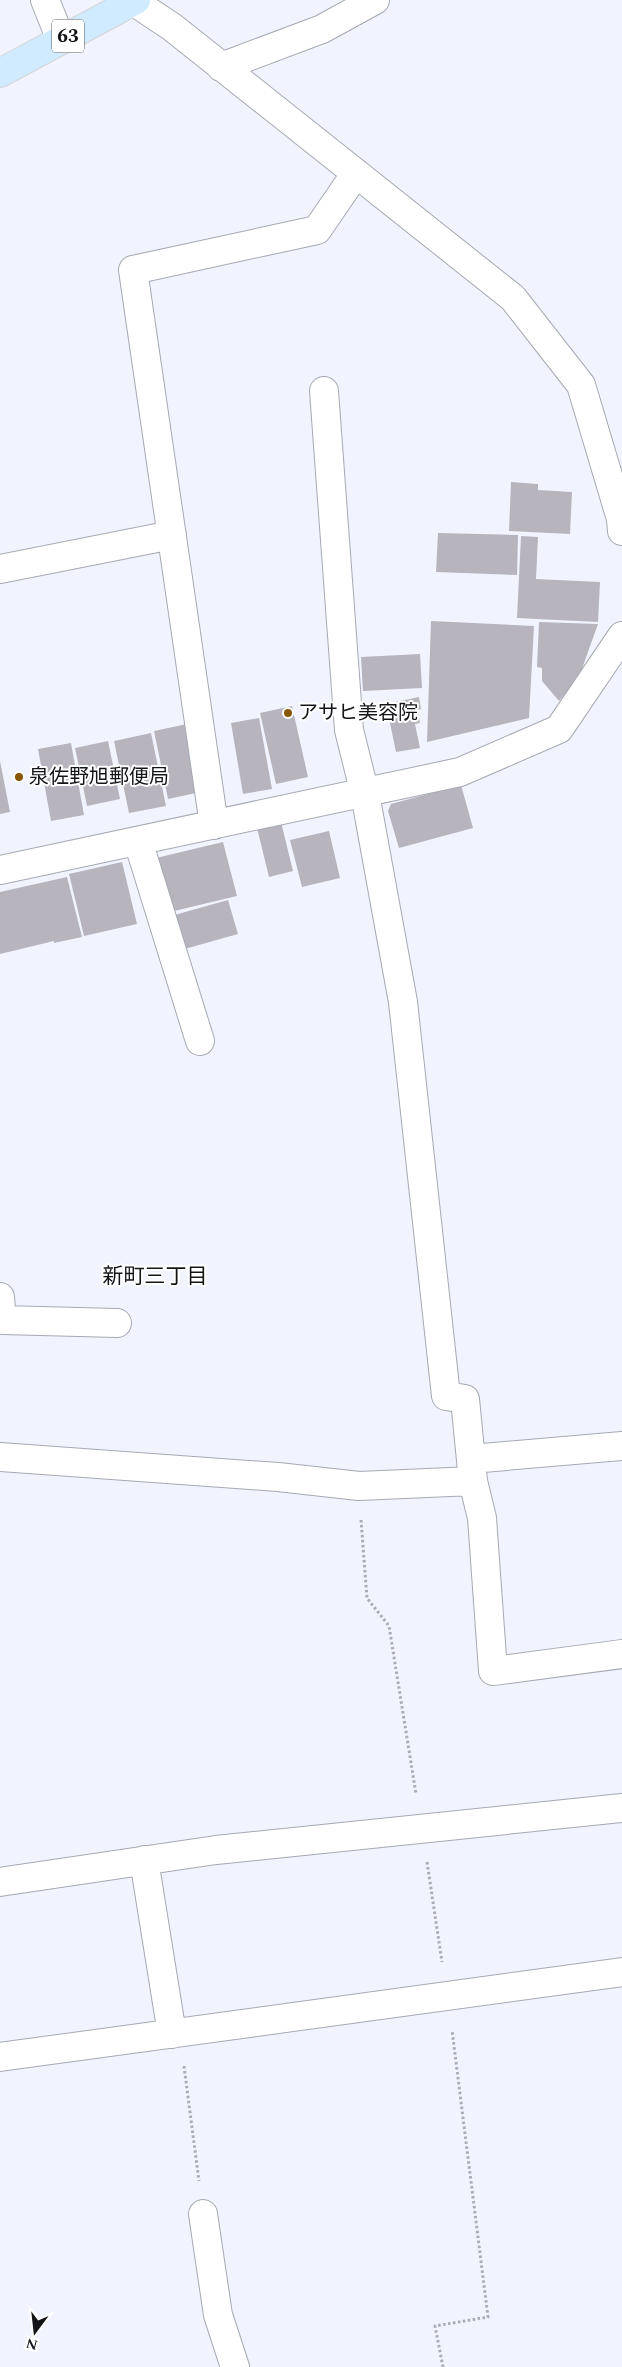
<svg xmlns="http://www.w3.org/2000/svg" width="622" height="2367" font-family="Spectral,'Noto Sans JP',serif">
	<rect width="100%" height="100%" fill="#f1f4fe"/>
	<path fill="#b7b4bd" d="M 511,482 L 538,484 L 538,490 L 572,492 L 570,534 L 509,531 Z
		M 438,533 L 518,535 L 517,575 L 436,572 Z
		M 521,536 L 538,537 L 536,579 L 600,582 L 598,622 L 517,618 Z
		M 431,621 L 534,626 L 529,718 L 427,742 Z
		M 539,622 L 598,624 L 579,677 L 559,701 L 542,681 L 542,668 L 537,667 Z
		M 420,654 L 422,688 L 363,691 L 361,657 Z
		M 419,697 L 421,709 L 418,710 L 420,723 L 415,724 L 420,748 L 396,752 L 386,704 Z
		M 292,706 L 308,777 L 276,784 L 260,713 Z
		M 259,718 L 272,789 L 243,794 L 231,723 Z
		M 187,724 L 201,792 L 168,799 L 154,731 Z
		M 151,733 L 166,806 L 129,813 L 114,741 Z
		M 108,741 L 120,799 L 87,806 L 75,748 Z
		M 71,743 L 84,815 L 51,821 L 38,749 Z
		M 0,761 L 10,812 L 0,814 Z
		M 461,785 L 473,828 L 399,848 L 388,811 L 391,804 Z
		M 281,822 L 293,871 L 269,877 L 257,828 Z
		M 329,831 L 340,878 L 302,887 L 290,840 Z
		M 223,842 L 237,896 L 170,912 L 156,858 Z
		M 122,862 L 137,924 L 84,936 L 69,874 Z
		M 67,877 L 82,937 L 54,943 L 54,941 L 0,954 L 0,892 Z
		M 228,900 L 238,934 L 181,950 L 171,916 Z"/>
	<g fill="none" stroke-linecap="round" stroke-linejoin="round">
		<g stroke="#a6a9b2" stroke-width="30">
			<path id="minor" d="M 45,0 L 61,40
				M 133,1 L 172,27 L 513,298 L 581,385 L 621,519 L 622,531
				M 221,67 L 322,29 L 375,0
				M 324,391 L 349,730 L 365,794 L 403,1002 L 446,1396 L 465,1399 L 473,1481 L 482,1518 L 493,1671 L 622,1654
				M 0,569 L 172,535
				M 214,825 L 133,270 L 317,230 L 356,173
				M 138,841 L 200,1041
				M 0,870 L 460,772 L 559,729 L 622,636
				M 0,1297 L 2,1320 L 117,1323
				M 0,1457 L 278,1477 L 359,1486 L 473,1481
				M 471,1459 L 622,1446
				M 144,1860 L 172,2034
				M 0,1882 L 216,1850 L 622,1808
				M 0,2057 L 622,1972
				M 203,2214 L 218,2315 L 235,2367"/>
		</g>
		<g stroke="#d5d5d5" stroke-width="30">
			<path id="major" d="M 0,73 L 136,0"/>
		</g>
		<path stroke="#a9acb4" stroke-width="3" stroke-dasharray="2.5 2.5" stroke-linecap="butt" d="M 361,1520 L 367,1598 L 389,1626 L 416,1794
			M 427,1862 L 442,1962
			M 184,2066 L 199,2181
			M 443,2367 L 435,2326 L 488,2317 L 452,2030"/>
		<use href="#minor" stroke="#fff" stroke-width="28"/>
		<use href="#major" stroke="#d0ebff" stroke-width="28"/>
	</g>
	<g fill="#895600" stroke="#fff" stroke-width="2">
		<circle cx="288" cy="713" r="5"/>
		<circle cx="19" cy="777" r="5"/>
	</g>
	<g text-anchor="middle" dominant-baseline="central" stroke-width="4" stroke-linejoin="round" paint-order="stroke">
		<rect fill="#fff" stroke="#5a5a5d" stroke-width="1" x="52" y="19.5" width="32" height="33" rx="4"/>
		<g font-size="19" font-weight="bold" fill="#131418">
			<text x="68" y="36">63</text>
		</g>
		<g font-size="20" fill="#131418" stroke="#fff" text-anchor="start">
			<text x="298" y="713">アサヒ美容院</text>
			<text x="29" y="777">泉佐野旭郵便局</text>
		</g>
		<g font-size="21" fill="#131418" stroke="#fff">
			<text x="155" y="1277">新町三丁目</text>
		</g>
	</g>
	<g transform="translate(35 2332) rotate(195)" stroke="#ffffff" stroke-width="4" paint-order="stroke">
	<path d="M0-4L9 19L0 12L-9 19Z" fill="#131418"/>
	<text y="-8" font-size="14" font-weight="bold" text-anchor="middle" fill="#131418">N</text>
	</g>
</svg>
